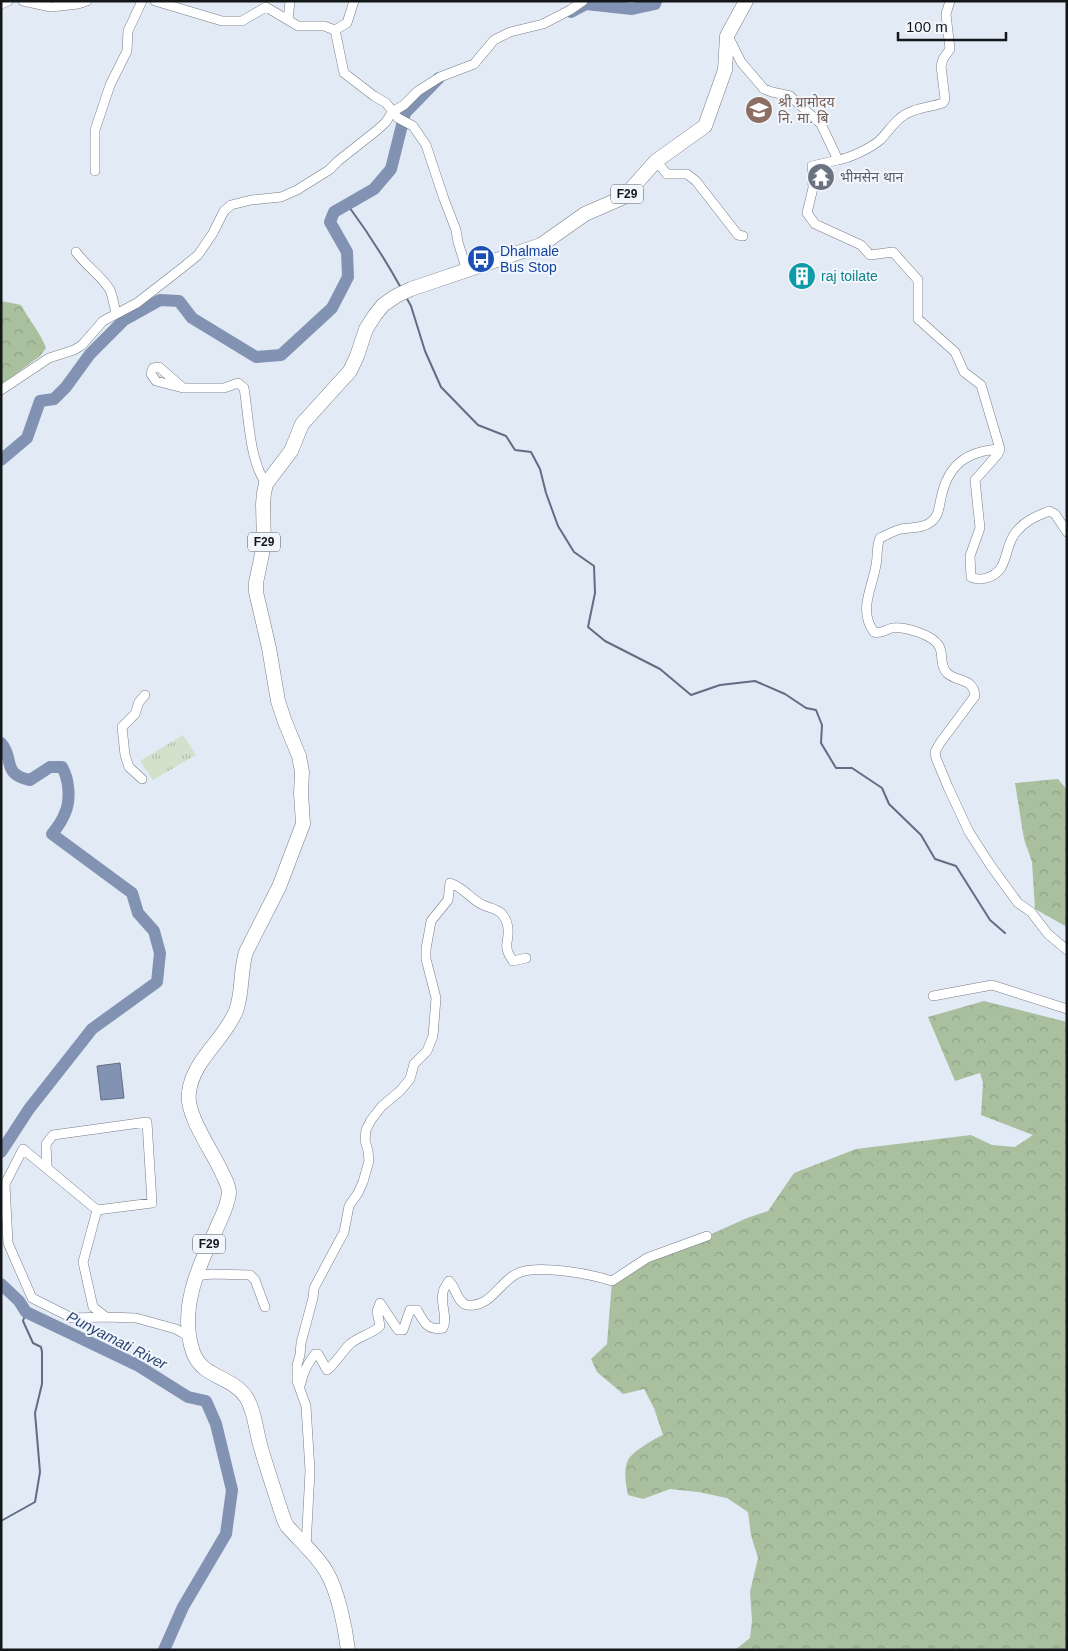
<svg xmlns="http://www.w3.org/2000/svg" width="1068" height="1651" font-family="Arial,'Noto Sans Devanagari',sans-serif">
	<defs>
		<pattern id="grass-tufts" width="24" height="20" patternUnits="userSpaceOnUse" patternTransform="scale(1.25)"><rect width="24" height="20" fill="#d2e1cb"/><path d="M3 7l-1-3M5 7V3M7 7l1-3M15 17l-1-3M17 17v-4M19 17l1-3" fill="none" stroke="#b3c0ae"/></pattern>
		<pattern id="forest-crowns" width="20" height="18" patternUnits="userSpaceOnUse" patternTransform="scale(1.25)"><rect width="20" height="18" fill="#a9bf9e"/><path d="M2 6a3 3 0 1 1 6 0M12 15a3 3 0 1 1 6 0" fill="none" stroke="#91a388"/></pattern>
	</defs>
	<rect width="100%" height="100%" fill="#e2eaf5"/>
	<path fill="url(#grass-tufts)" d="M 183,735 L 196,755 L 153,780 L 140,761 Z"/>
	<path fill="url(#forest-crowns)" d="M 1,301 L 21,305 C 29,320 40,332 46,348 L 40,356 L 1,385 Z
		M 1058,779 L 1067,790 L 1067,927 L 1035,909 L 1032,862 L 1024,839 L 1015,783 Z
		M 984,1001 L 1067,1022 L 1067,1650 L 735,1650 L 750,1638 L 752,1621 L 750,1592 L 758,1558 L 751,1535 L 748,1512 L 727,1498 L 698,1492 L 670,1489 L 643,1499 L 628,1495 C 626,1484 623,1471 628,1460 C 633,1451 654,1439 663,1435 L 654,1408 L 644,1389 L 623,1394 L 597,1372 L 591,1359 L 607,1344 L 612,1281 L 647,1258 L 707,1236 L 747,1218 L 768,1211 L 794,1173 L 856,1149 L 971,1135 L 992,1145 L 1015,1147 L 1033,1135 L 981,1115 L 983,1083 L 980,1073 L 955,1081 L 928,1017 Z"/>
	<path fill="#8292b3" stroke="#616d85" d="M 120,1063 L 124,1098 L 101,1100 L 97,1066 Z"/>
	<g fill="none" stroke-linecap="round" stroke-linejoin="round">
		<path stroke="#616d85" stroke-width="2" d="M 347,204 C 367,231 385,259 401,288
			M 406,297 L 411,306 L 425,351 L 441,387 L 478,425 L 506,436 L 515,450 L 531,452 L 540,469 L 546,493 L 558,526 L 574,552 L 594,566 L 595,593 L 588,627 L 605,641 L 660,669 L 691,695 L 720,685 L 755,681 L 785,694 L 806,708 L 816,710 L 822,725 L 821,743 L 836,768 L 852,768 L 882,788 L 889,804 L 921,835 L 935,859 L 956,866 L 990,920 L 1005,933
			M 1,1521 L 35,1502 L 40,1472 L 35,1413 L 42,1384 L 42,1352 L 41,1347 L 33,1343 L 23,1321 L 26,1312"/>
		<path stroke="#8292b3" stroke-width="12" d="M 571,12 L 586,4 L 632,9 L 655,4 L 656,1
			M 1,460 L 27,438 L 40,401 L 54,399 L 66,387 L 90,354 L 124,320 L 160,300 L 179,301 L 192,318 L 256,357 L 281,355 L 332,308 L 348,277 L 347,252 L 330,222 L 334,212 L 374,189 L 391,169 L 405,113 L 439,78
			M 1,743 C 15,759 1,774 30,780 L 50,767 L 62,767 C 69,779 71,800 65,813 C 62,821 57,828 52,834 L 132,893 L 138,913 L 154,931 L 160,953 L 157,982 L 92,1029 L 29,1109 L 1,1152
			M 1,1284 L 19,1301 L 26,1312 L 137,1365 L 188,1397 L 206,1401 L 216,1424 L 232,1490 L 226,1534 L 183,1607 L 164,1650"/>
		<g stroke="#777e87" stroke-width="10">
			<path id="street" d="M 23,1 L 51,7 L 78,4 L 87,1
				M 155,1 L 222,21 L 242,21 L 266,7 L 298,26 L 324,26 L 335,30 L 344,73 L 374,96 L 386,103 L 398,118 L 413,126 L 426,145 L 444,199 L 456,230 L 458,242 L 467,271
				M 1,4 L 8,1
				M 288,20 L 290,1
				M 335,30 L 347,23 L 354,1
				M 729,38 L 741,62 L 764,89 L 772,92 L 790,96 L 821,124 L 838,160 L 812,166 L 813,188 L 807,213 L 815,224 L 861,245 L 870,255 L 893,252 L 918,280 L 918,319 L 955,352 L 964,372 L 981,385 L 1000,449 L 998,454 L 975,480 L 980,528 L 970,556 L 971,577 C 977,579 979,580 986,578 C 1010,572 1003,547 1016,532 C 1026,520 1035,517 1049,511 L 1055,514 L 1067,532
				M 838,160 C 850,158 871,148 880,140 C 887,133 892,125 899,119 C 911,108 928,108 943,103 L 945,99 L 941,66 L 943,59 L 950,49 L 946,14 L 950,1
				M 656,161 L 667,174 L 687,174 L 696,181 L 738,235 L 743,236
				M 95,171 L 95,130 L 110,85 L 127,51 L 128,31 L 142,1
				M 76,252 C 86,266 101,275 110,290 C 113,297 114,306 116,313
				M 183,388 L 159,367 L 153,368 L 151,374 L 156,381 L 183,388 L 224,388 L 238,383 L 244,388 C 249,418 249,459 266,484
				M 1,390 L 49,358 L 74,350 L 82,345 L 103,321 L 137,303 L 182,268 L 198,255 L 213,233 L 224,211 L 231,205 L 251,200 L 281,197 L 297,190 L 329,170 L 338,161 L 376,131 L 386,122 L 392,112 L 404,105 L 418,91 L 440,77 L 474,64 L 494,40 L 510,32 L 543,24 L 570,10 L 583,1
				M 1000,449 C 966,451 948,465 941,498 C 939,507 939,516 931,522 C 922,529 911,527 901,529 C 893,531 887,535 880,538 C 876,547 878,556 876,565 C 872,589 858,610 874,632 C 883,634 884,630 892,628 C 904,626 935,635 940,648 C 943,656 940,666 947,673 C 958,683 973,677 975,696 L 940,743 L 935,752 L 936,758 L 948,787 L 969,832 L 991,866 L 1018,903 L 1031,912 L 1048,934 L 1067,950
				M 142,779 L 129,767 L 125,755 L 122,727 L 135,714 L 139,702 L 145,695
				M 933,996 L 992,985 L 1067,1009
				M 195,1276 L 212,1274 L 250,1275 L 255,1280 L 265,1307
				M 106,1317 L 72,1318 L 32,1298 L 8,1243 L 5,1184 L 23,1149 L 97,1210 L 47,1168 L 46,1144 L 53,1135 L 147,1122 L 152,1203 L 97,1210 L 83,1262 L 93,1307 L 106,1317 L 136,1318 L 176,1329 L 189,1337
				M 301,1383 C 303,1372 307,1364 315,1354 L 318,1354 L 327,1370 C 336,1363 341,1353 349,1345 C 358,1336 371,1335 380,1326 L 377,1311 L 380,1303 L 398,1330 L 403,1330 L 410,1310 L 417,1310 C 424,1323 428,1331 443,1328 C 448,1317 440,1304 443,1292 C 444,1288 447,1284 449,1281 C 456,1287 457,1303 467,1305 C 491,1309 501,1278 521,1272 C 542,1265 591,1274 612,1281 L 647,1258 L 707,1236
				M 306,1547 L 310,1471 L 306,1406 L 297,1381 L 297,1365 L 300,1355 L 301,1343 L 313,1298 L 314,1288 L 344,1232 L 349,1206 L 358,1193 L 363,1182 L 369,1161 L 368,1151 L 365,1140 L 366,1130 L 371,1120 L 382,1106 L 400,1091 L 410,1079 L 414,1064 L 427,1051 L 433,1036 L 436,998 L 426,959 L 426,949 L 431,921 L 448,900 L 450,883 C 465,888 470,899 483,905 C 489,908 495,908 501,913 C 504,916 506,920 507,923 C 512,941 500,943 513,961 L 526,958"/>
		</g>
		<g stroke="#777e87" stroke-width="15">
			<path id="primary" d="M 348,1650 C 345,1626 338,1591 326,1571 C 316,1554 300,1541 287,1526 L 284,1520 C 276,1496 268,1472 261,1448 C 256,1432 255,1411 246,1397 C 232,1376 202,1378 193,1352 C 179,1311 197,1269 215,1232 C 220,1220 228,1206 229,1193 C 229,1186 226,1181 223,1175 C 214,1153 185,1115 189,1092 C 193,1060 224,1040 236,1011 C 243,992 240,971 246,952 L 279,887 L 303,824 L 301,793 L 302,772 L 299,756 L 285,722 L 278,701 L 269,648 L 256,592 L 256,583 L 264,544 L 263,504 L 264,493 L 266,484 L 291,451 L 302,424 L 350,371 L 357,356 L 366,329 L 375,315 L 383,305 L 396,296 L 411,289 L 541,245 L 585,214 L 624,197 L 656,161 L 705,126 L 725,70 L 727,36 L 746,1"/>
		</g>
		<use href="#street" stroke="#fff" stroke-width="9"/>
		<use href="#primary" stroke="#fff" stroke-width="14"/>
	</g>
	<defs>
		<g id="school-disc" transform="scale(1.4375)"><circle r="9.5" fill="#8d6e63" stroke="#f2f7fd"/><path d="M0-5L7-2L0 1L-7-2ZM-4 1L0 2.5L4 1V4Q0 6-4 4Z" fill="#fff"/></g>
		<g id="temple-disc" transform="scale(1.4375)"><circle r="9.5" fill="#6b7280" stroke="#f2f7fd"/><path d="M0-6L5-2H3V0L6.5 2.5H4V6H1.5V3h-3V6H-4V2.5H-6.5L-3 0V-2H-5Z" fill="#fff"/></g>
		<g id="bus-disc" transform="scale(1.4375)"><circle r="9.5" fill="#1a4fb4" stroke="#f2f7fd"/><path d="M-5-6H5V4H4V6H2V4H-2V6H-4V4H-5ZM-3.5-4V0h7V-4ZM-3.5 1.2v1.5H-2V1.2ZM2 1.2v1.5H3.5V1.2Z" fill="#fff"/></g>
		<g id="building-disc" transform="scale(1.4375)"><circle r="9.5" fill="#0f9aa8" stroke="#f2f7fd"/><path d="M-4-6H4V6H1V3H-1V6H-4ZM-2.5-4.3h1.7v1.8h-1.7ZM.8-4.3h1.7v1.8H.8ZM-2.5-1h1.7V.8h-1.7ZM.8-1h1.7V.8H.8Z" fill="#fff"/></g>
	</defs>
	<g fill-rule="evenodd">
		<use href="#school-disc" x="759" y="110"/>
		<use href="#temple-disc" x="821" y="177"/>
		<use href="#bus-disc" x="481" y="259"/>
		<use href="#building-disc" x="802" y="276"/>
	</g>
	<g text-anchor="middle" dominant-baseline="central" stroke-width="4" stroke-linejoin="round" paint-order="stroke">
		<g fill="#f2f7fd" stroke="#575a5e" stroke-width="1">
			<rect x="611" y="184.5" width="32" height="19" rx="4"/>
			<rect x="248" y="532.5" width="32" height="19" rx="4"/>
			<rect x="193" y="1234.5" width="32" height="19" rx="4"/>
		</g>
		<g font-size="12" font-weight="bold" fill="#14171a">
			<text x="627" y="194">F29</text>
			<text x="264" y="542">F29</text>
			<text x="209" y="1244">F29</text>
		</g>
		<g font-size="14" fill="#785e54" stroke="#f2f7fd" text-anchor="start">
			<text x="778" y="102">श्री ग्रामोदय<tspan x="778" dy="16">नि. मा. बि</tspan></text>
		</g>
		<g font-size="14" fill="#5b616d" stroke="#f2f7fd" text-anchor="start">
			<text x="840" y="177">भीमसेन थान</text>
		</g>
		<g font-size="14" fill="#164399" stroke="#f2f7fd" text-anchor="start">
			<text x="500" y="251">Dhalmale<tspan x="500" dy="16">Bus Stop</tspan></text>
		</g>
		<g font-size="14" fill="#0d838f" stroke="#f2f7fd" text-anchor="start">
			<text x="821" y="276">raj toilate</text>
		</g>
		<g font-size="15" font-style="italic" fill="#2d4371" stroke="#f2f7fd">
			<text transform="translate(117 1340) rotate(27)">Punyamati River</text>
		</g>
	</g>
	<rect width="1068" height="1651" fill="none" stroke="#14171a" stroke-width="5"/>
	<path d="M898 32v8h108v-8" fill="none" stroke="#14171a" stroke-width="2.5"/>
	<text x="906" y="32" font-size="15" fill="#14171a" stroke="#f2f7fd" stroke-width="4" paint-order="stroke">100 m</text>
</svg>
